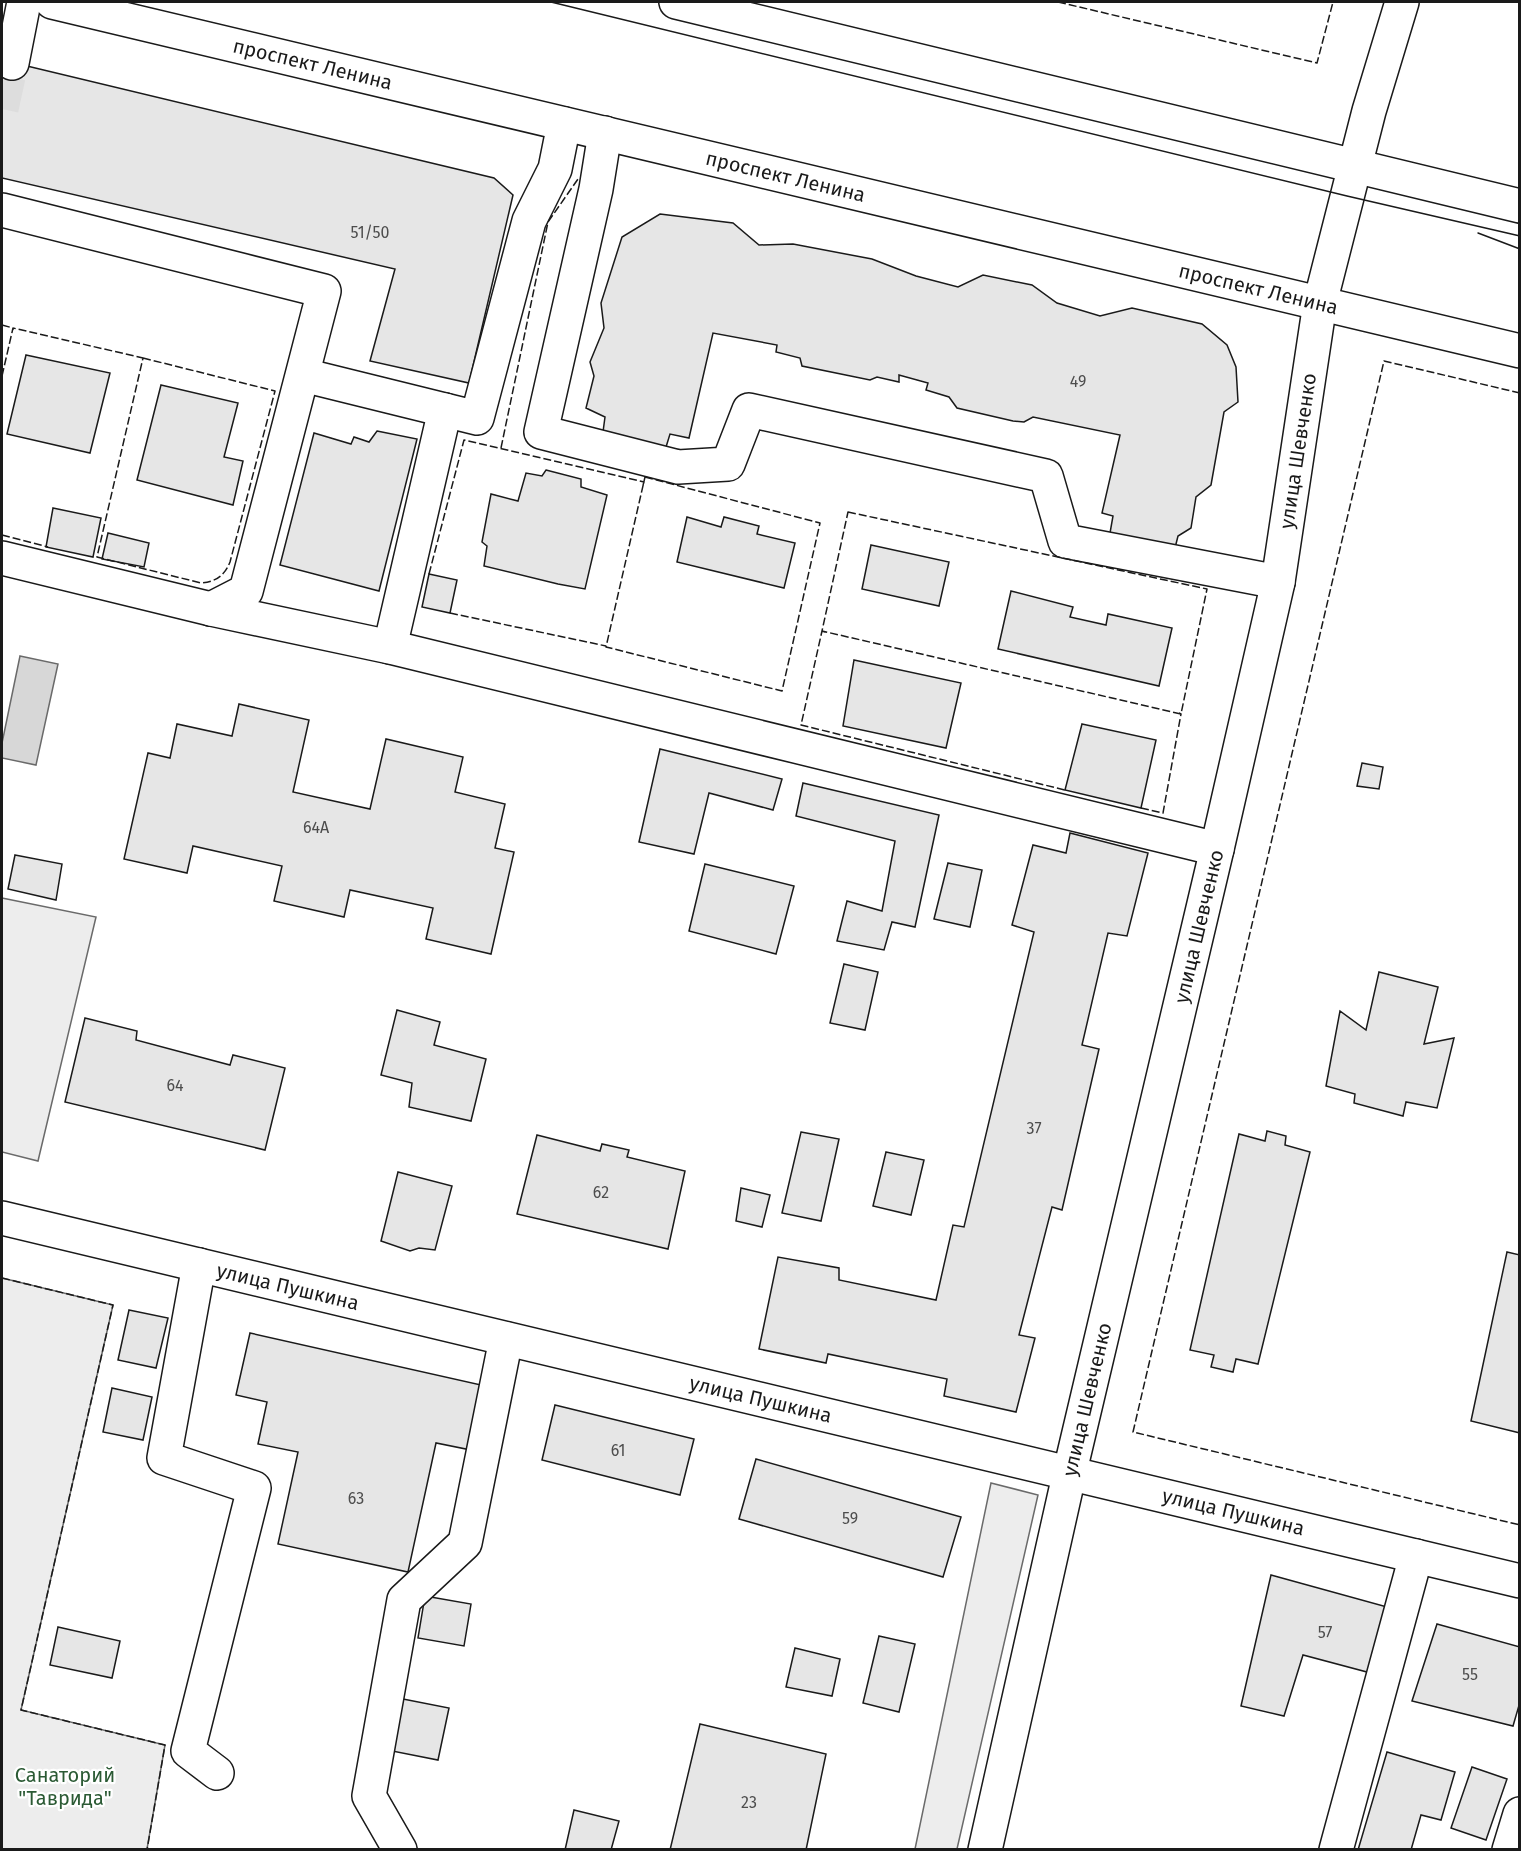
<svg xmlns="http://www.w3.org/2000/svg" width="1521" height="1851" font-family="'Fira Sans',sans-serif">
	<rect width="100%" height="100%" fill="#fff"/>
	<path fill="#ededed" stroke="#6a6a6a" stroke-width="1.5" d="M 2,898 L 96,917 L 38,1161 L 2,1152 Z
		M 2,1278 L 113,1305 L 21,1710 L 165,1745 L 147,1849 L 2,1849 Z
		M 991,1483 L 1038,1495 L 957,1849 L 915,1849 Z"/>
	<path fill="#d7d7d7" stroke="#6a6a6a" stroke-width="1.5" d="M 20,656 L 58,664 L 36,765 L 2,758 L 2,743 Z"/>
	<path fill="#e6e6e6" stroke="#1a1a1a" stroke-width="1.5" d="M 2,60 L 494,178 L 513,195 L 469,383 L 370,361 L 395,269 L 2,178 Z
		M 660,214 L 733,223 L 759,245 L 793,244 L 872,259 L 916,276 L 958,287 L 983,275 L 1032,285 L 1057,303 L 1100,316 L 1132,308 L 1202,324 L 1227,345 L 1236,367 L 1238,402 L 1224,412 L 1211,485 L 1196,497 L 1191,528 L 1178,536 L 1176,544 L 1172,548 L 1110,533 L 1113,516 L 1102,513 L 1120,435 L 1033,417 L 1024,422 L 1013,421 L 957,408 L 949,397 L 926,390 L 928,383 L 899,375 L 899,382 L 877,377 L 870,380 L 802,366 L 800,358 L 776,352 L 777,345 L 713,333 L 689,438 L 670,434 L 666,447 L 603,432 L 605,417 L 586,408 L 594,376 L 590,362 L 604,328 L 601,303 L 622,237 Z
		M 26,355 L 110,373 L 90,453 L 7,434 Z
		M 161,385 L 238,403 L 224,457 L 243,461 L 233,505 L 137,480 Z
		M 377,431 L 417,439 L 379,591 L 280,565 L 314,433 L 351,444 L 354,437 L 369,442 Z
		M 546,470 L 581,479 L 581,487 L 607,495 L 585,589 L 558,584 L 484,566 L 487,546 L 482,542 L 491,494 L 518,501 L 526,473 L 542,476 Z
		M 53,508 L 101,518 L 93,557 L 46,547 Z
		M 687,517 L 721,527 L 724,517 L 759,526 L 757,534 L 795,543 L 784,588 L 677,562 Z
		M 108,533 L 149,543 L 144,567 L 102,559 Z
		M 871,545 L 949,562 L 939,606 L 862,589 Z
		M 429,574 L 457,580 L 450,613 L 422,607 Z
		M 1011,591 L 1073,607 L 1070,617 L 1106,625 L 1108,614 L 1172,628 L 1159,686 L 998,649 Z
		M 854,660 L 961,683 L 946,748 L 843,726 Z
		M 239,704 L 309,720 L 293,792 L 370,809 L 386,739 L 463,757 L 455,792 L 505,804 L 495,848 L 514,852 L 491,954 L 426,939 L 433,908 L 350,890 L 344,917 L 274,901 L 282,866 L 193,846 L 187,873 L 124,859 L 148,753 L 170,758 L 177,724 L 232,736 Z
		M 1082,724 L 1156,740 L 1141,808 L 1065,790 Z
		M 660,749 L 782,779 L 773,810 L 709,793 L 694,854 L 639,842 Z
		M 1362,763 L 1383,767 L 1379,789 L 1357,786 Z
		M 803,783 L 939,815 L 915,927 L 892,922 L 884,950 L 837,941 L 847,901 L 882,911 L 895,841 L 796,816 Z
		M 1070,833 L 1148,853 L 1127,936 L 1108,933 L 1082,1045 L 1099,1049 L 1062,1210 L 1052,1207 L 1019,1335 L 1035,1338 L 1016,1412 L 944,1396 L 947,1379 L 828,1354 L 826,1363 L 759,1349 L 778,1257 L 839,1268 L 839,1280 L 936,1300 L 953,1225 L 964,1227 L 1034,932 L 1012,925 L 1033,845 L 1066,853 Z
		M 15,855 L 62,864 L 56,900 L 8,889 Z
		M 948,863 L 982,870 L 970,927 L 934,919 Z
		M 705,864 L 794,886 L 776,954 L 689,931 Z
		M 844,964 L 878,972 L 865,1030 L 830,1023 Z
		M 1379,972 L 1438,987 L 1424,1044 L 1454,1038 L 1437,1108 L 1406,1102 L 1403,1116 L 1354,1103 L 1355,1094 L 1326,1086 L 1340,1011 L 1366,1030 Z
		M 397,1010 L 440,1022 L 434,1045 L 486,1059 L 471,1121 L 409,1107 L 412,1083 L 381,1075 Z
		M 85,1018 L 137,1031 L 136,1040 L 230,1065 L 233,1055 L 285,1068 L 265,1150 L 65,1102 Z
		M 1267,1131 L 1286,1136 L 1285,1145 L 1310,1152 L 1258,1364 L 1236,1359 L 1233,1372 L 1211,1367 L 1214,1355 L 1190,1350 L 1239,1134 L 1265,1141 Z
		M 801,1132 L 839,1139 L 821,1221 L 782,1213 Z
		M 537,1135 L 600,1151 L 602,1144 L 629,1150 L 627,1157 L 685,1171 L 668,1249 L 517,1214 Z
		M 886,1152 L 924,1160 L 911,1215 L 873,1206 Z
		M 398,1172 L 452,1186 L 435,1250 L 419,1248 L 410,1251 L 381,1241 Z
		M 741,1188 L 770,1195 L 762,1227 L 736,1221 Z
		M 1507,1252 L 1520,1255 L 1520,1433 L 1471,1421 Z
		M 129,1310 L 168,1318 L 156,1368 L 118,1360 Z
		M 250,1333 L 490,1387 L 476,1451 L 436,1443 L 408,1572 L 278,1544 L 298,1452 L 258,1444 L 267,1402 L 236,1395 Z
		M 112,1388 L 152,1397 L 143,1440 L 103,1432 Z
		M 555,1405 L 694,1439 L 680,1495 L 542,1460 Z
		M 756,1459 L 961,1517 L 943,1577 L 739,1519 Z
		M 1271,1575 L 1398,1610 L 1382,1676 L 1303,1655 L 1284,1716 L 1241,1706 Z
		M 425,1596 L 471,1604 L 464,1646 L 418,1638 Z
		M 1437,1624 L 1520,1647 L 1520,1702 L 1513,1726 L 1412,1701 Z
		M 58,1627 L 120,1641 L 112,1678 L 50,1665 Z
		M 879,1636 L 915,1644 L 899,1712 L 863,1703 Z
		M 795,1648 L 840,1659 L 832,1696 L 786,1687 Z
		M 403,1699 L 449,1708 L 438,1760 L 392,1751 Z
		M 700,1724 L 826,1754 L 806,1850 L 670,1850 Z
		M 1387,1752 L 1455,1772 L 1441,1820 L 1421,1815 L 1411,1850 L 1358,1850 Z
		M 1472,1767 L 1507,1779 L 1486,1840 L 1451,1828 Z
		M 574,1810 L 619,1821 L 611,1850 L 565,1850 Z"/>
	<g fill="none" stroke-linecap="round" stroke-linejoin="round">
		<path stroke="#ddd" stroke-width="33" stroke-dasharray="33 16" stroke-linecap="butt" d="M 2,109 L 12,63"/>
		<g stroke="#1a1a1a" stroke-width="36">
			<g id="minor">
				<path id="s1" d="M 52,2 L 1520,351"/>
				<path d="M 676,2 L 1520,206"/>
				<path d="M 12,63 L 24,2"/>
				<path d="M 605,133 L 596,189 L 541,432 L 678,467 L 728,464 L 749,410 L 1046,476 L 1065,541 L 1278,582"/>
				<path d="M 2,210 L 324,291 L 246,591 L 211,609"/>
				<path d="M 303,375 L 477,418 L 529,221 L 555,169 L 564,124"/>
				<path d="M 2,558 L 211,609 L 390,647 L 1217,849"/>
				<path d="M 390,647 L 445,410"/>
				<path id="s2" d="M 2,1218 C 507,1340 1014,1458 1520,1581"/>
				<path d="M 199,1265 L 164,1458 L 254,1488 L 188,1751 L 217,1773"/>
				<path d="M 400,1850 L 369,1796 L 404,1600 L 465,1543 L 506,1339"/>
				<path id="s3" d="M 985,1850 L 1070,1471 L 1217,849 L 1278,582 L 1320,303 L 1369,111 L 1402,2"/>
				<path d="M 1336,1850 L 1416,1556"/>
				<path d="M 1509,1850 L 1520,1814"/>
			</g>
		</g>
		<use href="#minor" stroke="#fff" stroke-width="33"/>
		<path stroke="#1a1a1a" stroke-width="1.5" d="M 551,2 L 1347,196 L 1520,236
			M 1478,233 L 1520,249"/>
		<path stroke="#1a1a1a" stroke-width="1.5" stroke-dasharray="8 3" stroke-linecap="butt" d="M 1058,2 L 1317,63 L 1333,2
			M 2,325 L 13,328 L 13,330
			M 143,358 L 275,391 L 230,562 C 225,575 216,582 201,583 L 97,557 Z
			M 2,376 L 13,328 L 143,358 L 143,360
			M 1520,393 L 1384,361 L 1133,1432 L 1520,1525
			M 501,448 L 548,222 L 578,179
			M 645,477 L 820,523 L 782,691 L 606,647 Z
			M 848,512 L 1207,589 L 1181,714 L 822,631 Z
			M 2,535 L 48,547
			M 429,574 L 464,440 L 644,482 L 643,485
			M 450,613 L 606,646
			M 825,632 L 822,631 L 801,725 L 1065,790
			M 1141,808 L 1163,813 L 1181,714 L 1179,713
			M 2,1278 L 113,1305 L 21,1710 L 165,1745 L 147,1850"/>
	</g>
	<g text-anchor="middle" dominant-baseline="central" stroke-width="4.5" stroke-linejoin="round" paint-order="stroke">
		<g font-size="16" fill="#4d4d4d">
			<text x="370" y="232">51/50</text>
			<text x="1078" y="381">49</text>
			<text x="316" y="827">64А</text>
			<text x="175" y="1085">64</text>
			<text x="1034" y="1128">37</text>
			<text x="601" y="1192">62</text>
			<text x="618" y="1450">61</text>
			<text x="356" y="1498">63</text>
			<text x="850" y="1518">59</text>
			<text x="1325" y="1632">57</text>
			<text x="1470" y="1674">55</text>
			<text x="749" y="1802">23</text>
		</g>
		<g font-size="20" fill="#1a1a1a" stroke="#fff">
			<text stroke="none"><textPath href="#s1" startOffset="268">проспект Ленина</textPath></text>
			<text stroke="none"><textPath href="#s1" startOffset="754">проспект Ленина</textPath></text>
			<text stroke="none"><textPath href="#s1" startOffset="1240">проспект Ленина</textPath></text>
			<text stroke="none"><textPath href="#s3" startOffset="1434">улица Шевченко</textPath></text>
			<text stroke="none"><textPath href="#s3" startOffset="948">улица Шевченко</textPath></text>
			<text stroke="none"><textPath href="#s2" startOffset="294">улица Пушкина</textPath></text>
			<text stroke="none"><textPath href="#s2" startOffset="780">улица Пушкина</textPath></text>
			<text stroke="none"><textPath href="#s3" startOffset="462">улица Шевченко</textPath></text>
			<text stroke="none"><textPath href="#s2" startOffset="1266">улица Пушкина</textPath></text>
		</g>
		<g font-size="20" fill="#2b5a34" stroke="#fff">
			<text x="65" y="1775">Санаторий<tspan x="65" dy="23">"Таврида"</tspan></text>
		</g>
	</g>
	<rect width="1521" height="1851" fill="none" stroke="#1a1a1a" stroke-width="6"/>
</svg>
